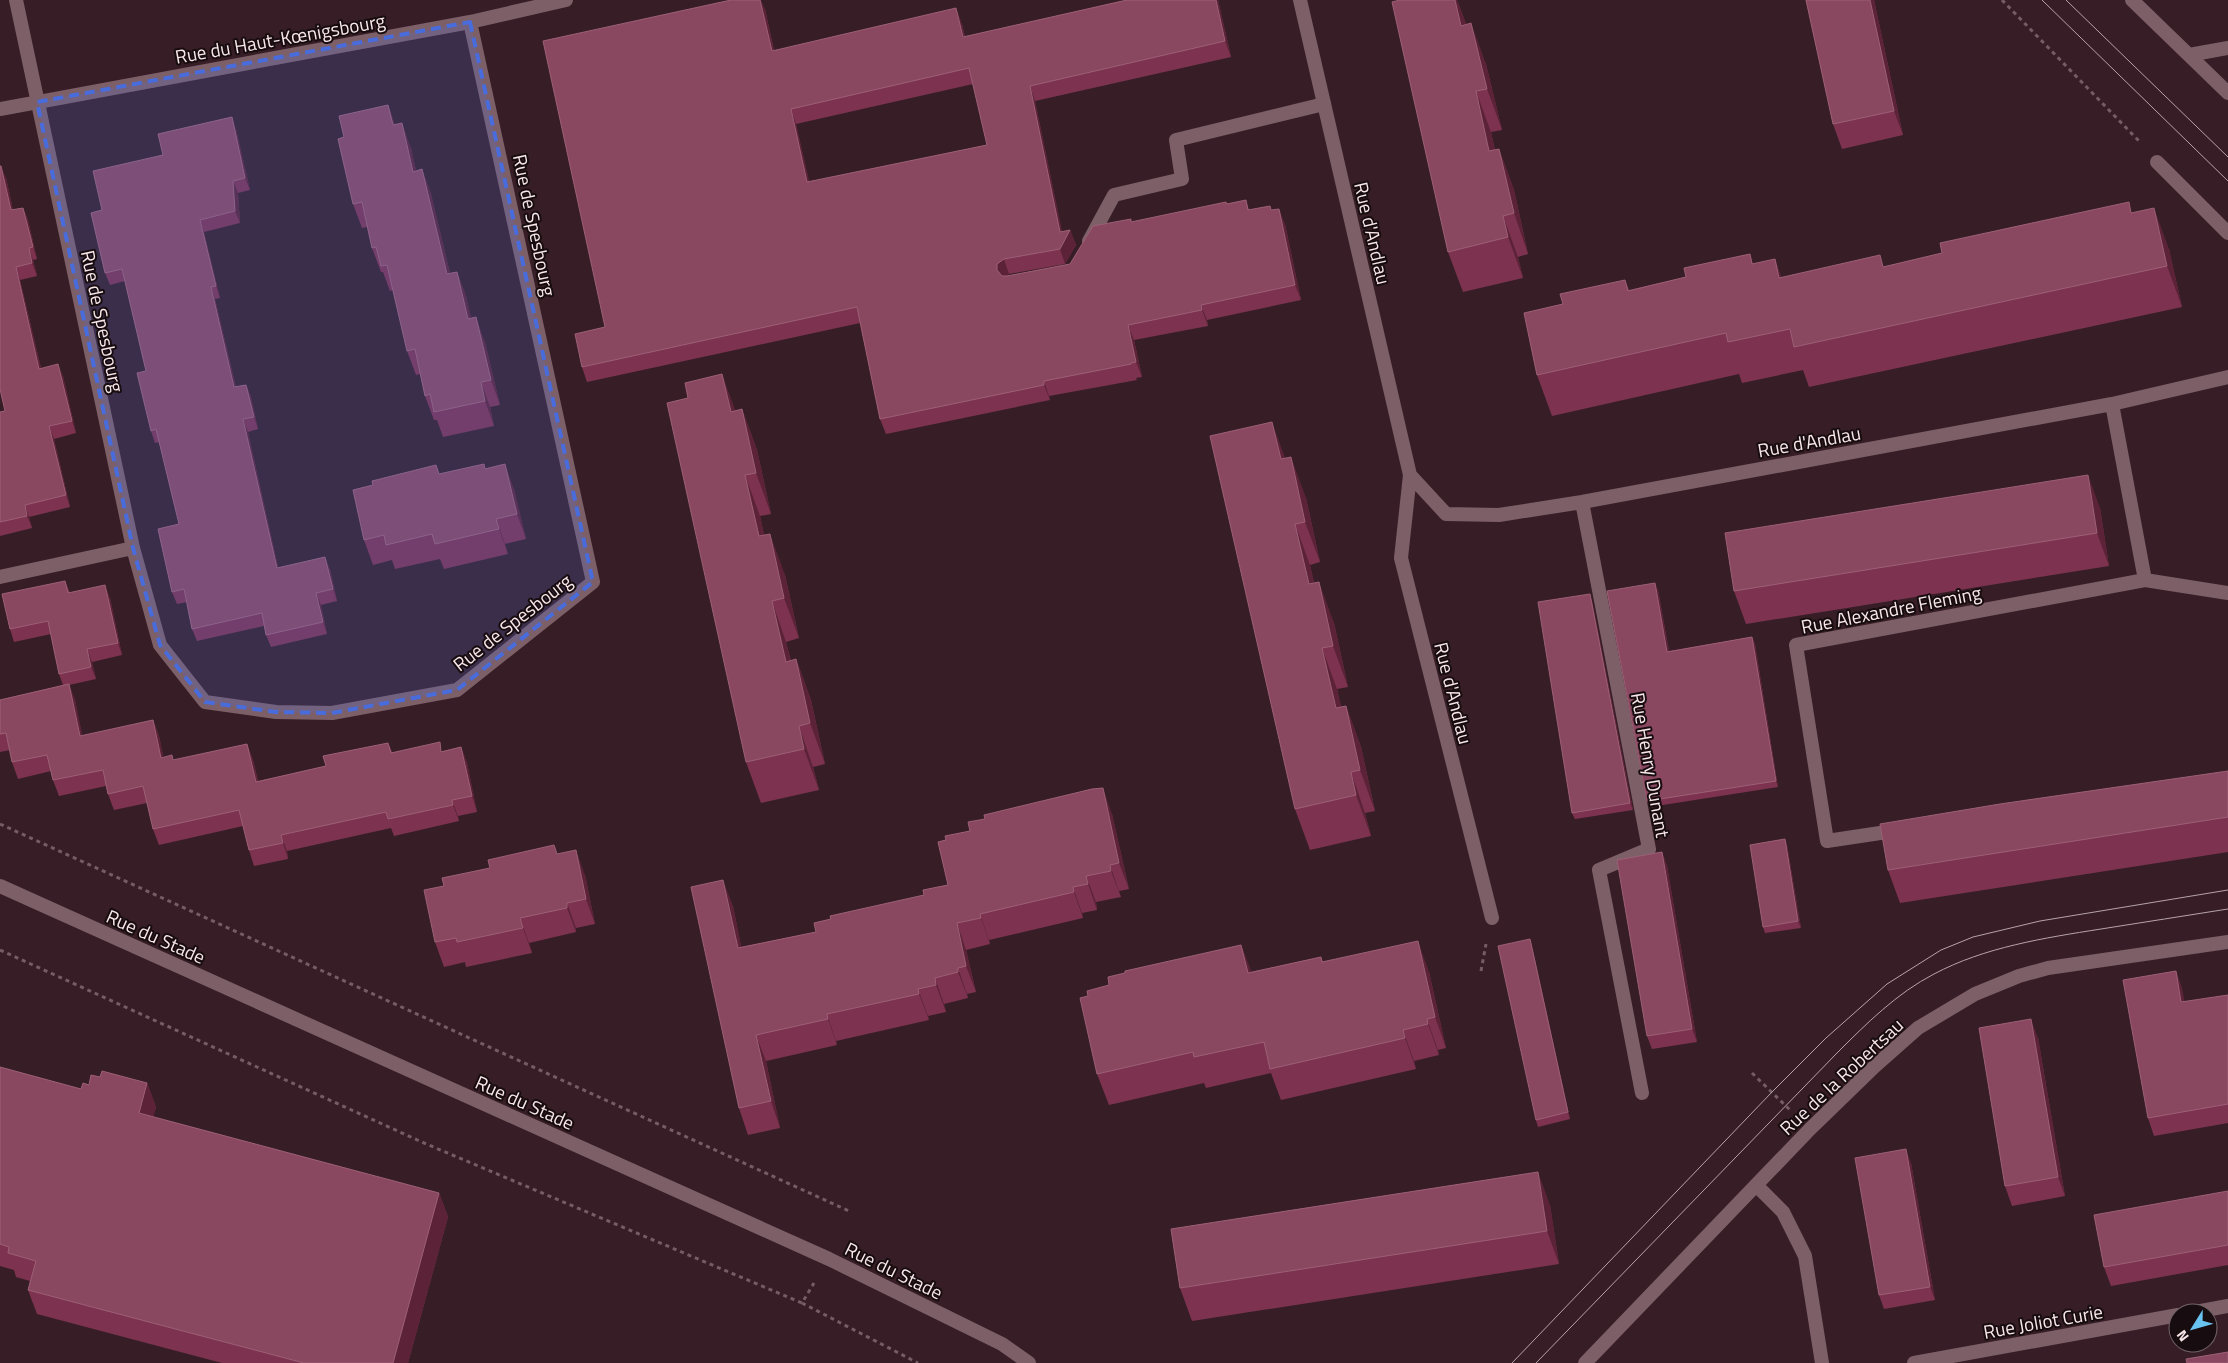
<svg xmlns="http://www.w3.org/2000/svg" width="2228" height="1363" font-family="'Titillium Web',sans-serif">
	<rect width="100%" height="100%" fill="#371e26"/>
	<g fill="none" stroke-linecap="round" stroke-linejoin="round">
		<path stroke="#745d64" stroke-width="3" stroke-dasharray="4 4" stroke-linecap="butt" d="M 2002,0 L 2139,141
			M 0,824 L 849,1211
			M 0,950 L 424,1143 L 802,1303 L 814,1283
			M 1481,971 L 1486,944
			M 1752,1073 L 1790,1110
			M 802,1303 L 918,1363"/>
		<path stroke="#7d5f68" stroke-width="14" d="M 2157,162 L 2228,233
			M 1089,241 L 1114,195 L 1182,179 L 1176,140 L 1324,104"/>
		<path stroke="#7d5f68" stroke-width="14" d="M 16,0 L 133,548 L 160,645 L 205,702 L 276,712 L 332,713 L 457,690 L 593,582 L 470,22
			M 1300,0 L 1410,475 L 1446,514 L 1499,515 L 1582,502 L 2112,404 L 2228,377
			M 2132,0 L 2228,93
			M 2189,55 L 2228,48
			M 0,109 L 470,22 L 566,0
			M 2112,404 L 2145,580
			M 1410,475 L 1401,558 L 1492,918
			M 1582,502 L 1649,849 L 1599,870 L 1642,1093
			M 0,577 L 133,548
			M 1900,830 L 1827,841 L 1796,645 L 2145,580 L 2228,593
			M 0,886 L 829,1259 L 1002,1344 L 1029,1363
			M 1756,1185 L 1783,1212 L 1805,1256 L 1822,1363
			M 2190,1313 L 2228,1306
			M 1585,1363 L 1810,1129 L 1875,1066 L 1918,1028 L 1975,994 L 2019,976 L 2048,968 L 2228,942
			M 1914,1363 L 2178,1315"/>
		<path stroke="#b7a3a8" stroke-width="1" d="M 2042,0 L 2228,181
			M 2066,0 L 2228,157
			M 1512,1363 L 1772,1092 L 1826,1038 L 1887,984 L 1941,950 L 1973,937 L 2040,921 L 2228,890
			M 1536,1363 L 1837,1053 C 1866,1024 1897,993 1934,974 C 1985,947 2044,938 2101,929 C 2143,922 2186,916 2228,909"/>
	</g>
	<path fill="#7d3350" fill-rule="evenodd" d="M 1127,0 L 1218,0 L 1231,57 L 1035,101 L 1062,232 L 1070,230 L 1076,245 L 1065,264 L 1009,274 L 1007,276 L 1070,264 L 1132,222 L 1246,200 L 1249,210 L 1271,210 L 1285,224 L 1301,300 L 1207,320 L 1208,326 L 1134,340 L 1142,377 L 1136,378 L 1137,380 L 1049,396 L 1050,400 L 886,434 L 880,419 L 860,323 L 587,382 L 582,367 L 605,327 L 765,9 L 774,50 L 962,24 L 965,37 ZM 973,84 L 987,145 L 809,182 L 796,124 Z
		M 1457,0 L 1466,24 L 1486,64 L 1502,130 L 1491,132 L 1495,150 L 1499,149 L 1514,190 L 1528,254 L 1518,257 L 1523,278 L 1463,292 L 1448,252 Z
		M 1806,0 L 1874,0 L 1903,135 L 1842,149 L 1833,124 Z
		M 388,105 L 395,125 L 411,148 L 416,171 L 422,169 L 431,194 L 450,273 L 457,272 L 466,296 L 471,318 L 485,342 L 500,405 L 490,407 L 494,426 L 443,437 L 437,420 L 434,420 L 425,396 L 420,374 L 416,375 L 407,351 L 393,290 L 390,291 L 383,272 L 381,272 L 372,248 L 367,227 L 362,228 L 353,204 L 344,137 Z
		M 236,129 L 250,190 L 238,193 L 240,223 L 204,232 L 220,298 L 215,299 L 236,387 L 246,385 L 251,397 L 258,429 L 248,432 L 278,567 L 330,569 L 337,601 L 321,605 L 327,634 L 271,647 L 266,635 L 264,626 L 197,641 L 192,629 L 187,602 L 177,604 L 172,592 L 179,524 L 160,442 L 155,443 L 151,431 L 146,371 L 125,281 L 110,285 L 105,273 L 102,210 L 163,155 Z
		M 6,178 L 13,210 L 23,208 L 28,220 L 37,259 L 33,260 L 37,276 L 20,280 L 41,368 L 63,376 L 76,433 L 54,439 L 70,507 L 29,517 L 32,528 L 0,536 L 0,412 L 5,411 Z
		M 2132,213 L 2169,249 L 2182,307 L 1809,387 L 1803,370 L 1742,383 L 1739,374 L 1552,416 L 1537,375 L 1563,304 L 1625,280 L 1629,290 L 1686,277 L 1750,254 L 1753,264 L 1775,259 L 1781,277 L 1884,267 Z
		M 742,409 L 757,450 L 771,514 L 760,516 L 764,535 L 785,575 L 799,638 L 786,642 L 791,661 L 796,659 L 811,700 L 825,764 L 813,767 L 819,790 L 761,803 L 746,762 L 736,411 Z
		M 1285,459 L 1306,498 L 1320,562 L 1310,565 L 1314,583 L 1334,623 L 1348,687 L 1337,689 L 1341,707 L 1346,706 L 1361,747 L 1375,811 L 1365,813 L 1371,836 L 1310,850 L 1295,809 Z
		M 486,469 L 514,489 L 526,539 L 505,544 L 508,554 L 444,569 L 440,559 L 395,569 L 392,560 L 373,565 L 364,540 L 439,474 Z
		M 2100,508 L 2109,566 L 1746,624 L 1734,591 Z
		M 65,581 L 70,593 L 110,598 L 122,655 L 92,662 L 96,679 L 69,685 L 75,700 L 82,736 L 153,720 L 159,736 L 163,757 L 173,760 L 247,744 L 253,760 L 258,781 L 326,766 L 388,743 L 392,752 L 443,751 L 461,747 L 467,763 L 477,812 L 458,816 L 459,821 L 394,836 L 391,828 L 287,851 L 288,859 L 254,866 L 249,850 L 243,826 L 159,845 L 153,829 L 147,803 L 114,810 L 108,794 L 106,786 L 59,796 L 53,780 L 51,771 L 18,779 L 12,762 L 10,750 L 0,752 L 0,700 L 63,685 L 59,674 L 51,634 L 14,642 L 10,629 Z
		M 1658,590 L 1669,651 L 1752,637 L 1755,644 L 1778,787 L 1650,807 L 1647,801 Z
		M 1592,601 L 1633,810 L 1575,819 L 1572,813 Z
		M 2228,771 L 2228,852 L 1900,903 L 1888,870 Z
		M 1112,814 L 1129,889 L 1119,891 L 1121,897 L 1096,902 L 1097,910 L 1082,913 L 1083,918 L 989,940 L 990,944 L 966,950 L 976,992 L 967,994 L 968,998 L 944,1004 L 946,1012 L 928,1016 L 929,1020 L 836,1041 L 837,1045 L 766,1061 L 780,1128 L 748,1135 L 739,1108 L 733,906 L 741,947 L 816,932 L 924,895 L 948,885 Z
		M 1785,839 L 1787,845 L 1801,928 L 1765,933 L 1763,927 Z
		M 1662,852 L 1667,866 L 1697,1042 L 1652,1049 L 1647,1036 Z
		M 557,854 L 585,875 L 595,924 L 576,928 L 576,932 L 529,943 L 532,953 L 466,967 L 465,962 L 444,967 L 435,942 L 444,886 Z
		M 1530,939 L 1532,946 L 1570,1119 L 1538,1127 L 1536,1120 Z
		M 1241,945 L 1251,972 L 1321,957 L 1323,962 L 1429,972 L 1446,1048 L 1438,1050 L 1439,1055 L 1414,1061 L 1416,1069 L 1281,1100 L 1271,1073 L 1206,1088 L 1204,1083 L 1109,1105 L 1097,1074 L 1109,985 L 1125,973 Z
		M 2176,971 L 2182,989 L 2184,1002 L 2228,995 L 2228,1123 L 2154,1136 L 2148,1118 Z
		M 2038,1038 L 2065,1196 L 2012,1206 L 2005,1186 Z
		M 0,1067 L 81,1089 L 100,1077 L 147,1083 L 156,1107 L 153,1117 L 439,1193 L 448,1217 L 408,1363 L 222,1363 L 37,1314 L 28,1290 L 30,1281 L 16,1277 L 14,1270 L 0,1266 Z
		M 1911,1163 L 1935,1300 L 1884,1309 L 1879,1295 Z
		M 2228,1191 L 2228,1265 L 2111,1286 L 2104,1267 Z
		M 1550,1205 L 1559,1264 L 1192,1321 L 1180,1288 Z"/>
	<path fill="#5c2338" d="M 760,0 L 761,0 L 765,9 L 777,66 L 772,51 Z
		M 1216,0 L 1218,0 L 1231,57 L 1225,41 Z
		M 1455,0 L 1457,0 L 1468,29 L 1461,26 Z
		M 1870,0 L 1874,0 L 1903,135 L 1894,111 Z
		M 956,8 L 962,24 L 968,53 L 963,37 Z
		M 1471,23 L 1486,64 L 1502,130 L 1487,89 Z
		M 1030,86 L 1035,101 L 1064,241 L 1070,230 L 1076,245 L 1065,264 L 1060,249 L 1060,232 Z
		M 1476,91 L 1491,132 L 1504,192 L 1489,151 Z
		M 388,105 L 397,130 L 393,125 Z
		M 791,109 L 796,124 L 813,197 L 807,182 Z
		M 232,117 L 236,129 L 250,190 L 245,178 Z
		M 402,123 L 411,148 L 422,196 L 413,172 Z
		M 1499,149 L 1514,190 L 1528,254 L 1514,213 Z
		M 1,166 L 6,178 L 16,223 L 11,210 Z
		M 422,169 L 431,194 L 456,299 L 447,274 Z
		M 233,181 L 238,193 L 240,223 L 235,211 Z
		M 23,208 L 28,220 L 37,259 L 33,247 Z
		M 2154,208 L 2169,249 L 2182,307 L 2167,266 Z
		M 1279,209 L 1285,224 L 1301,300 L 1295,285 Z
		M 1503,216 L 1518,257 L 1523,278 L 1508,237 Z
		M 200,220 L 204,232 L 220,298 L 216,286 Z
		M 29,248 L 33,260 L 37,276 L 32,263 Z
		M 1004,259 L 1009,274 L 1003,280 L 997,270 L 997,264 Z
		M 1775,259 L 1789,300 L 1779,278 Z
		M 16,267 L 20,280 L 44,381 L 39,369 Z
		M 457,272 L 466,296 L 477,343 L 468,319 Z
		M 211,287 L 215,299 L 239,400 L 234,387 Z
		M 1201,305 L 1207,320 L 1208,326 L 1202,310 Z
		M 476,317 L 485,342 L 500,405 L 491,380 Z
		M 1128,325 L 1134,340 L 1142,377 L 1136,362 Z
		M 58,364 L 63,376 L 76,433 L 72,421 Z
		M 722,374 L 737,415 L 731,412 Z
		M 1044,381 L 1049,396 L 1050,400 L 1044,385 Z
		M 481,382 L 490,407 L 494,426 L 485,401 Z
		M 246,385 L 251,397 L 258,429 L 254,417 Z
		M 742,409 L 757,450 L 771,514 L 756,473 Z
		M 243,419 L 248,432 L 281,580 L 277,568 Z
		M 1272,422 L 1287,463 L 1281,459 Z
		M 49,426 L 54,439 L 70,507 L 66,495 Z
		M 1291,457 L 1306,498 L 1320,562 L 1305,522 Z
		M 505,464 L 514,489 L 526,539 L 517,514 Z
		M 745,475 L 760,516 L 774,577 L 759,536 Z
		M 2088,475 L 2100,508 L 2109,566 L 2097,533 Z
		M 25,505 L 29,517 L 32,528 L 27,516 Z
		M 496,519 L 505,544 L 508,554 L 499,529 Z
		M 1295,524 L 1310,565 L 1324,625 L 1309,584 Z
		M 770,534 L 785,575 L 799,638 L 784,598 Z
		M 325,557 L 330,569 L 337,601 L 333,589 Z
		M 1319,582 L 1334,623 L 1348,687 L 1333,646 Z
		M 1655,583 L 1658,590 L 1670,658 L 1667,652 Z
		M 105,585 L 110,598 L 122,655 L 118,643 Z
		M 316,593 L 321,605 L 327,634 L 323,622 Z
		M 1590,594 L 1592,601 L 1633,810 L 1630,803 Z
		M 772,601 L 786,642 L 801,703 L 786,662 Z
		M 1752,637 L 1755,644 L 1778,787 L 1776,781 Z
		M 1322,648 L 1337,689 L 1351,749 L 1336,708 Z
		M 87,649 L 92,662 L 96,679 L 91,667 Z
		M 796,659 L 811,700 L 825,764 L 810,723 Z
		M 69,684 L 75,700 L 86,753 L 80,736 Z
		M 1346,706 L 1361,747 L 1375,811 L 1360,770 Z
		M 153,720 L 159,736 L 167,774 L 161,758 Z
		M 799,726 L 813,767 L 819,790 L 804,749 Z
		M 247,744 L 253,760 L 261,798 L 256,782 Z
		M 461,747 L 467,763 L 477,812 L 472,796 Z
		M 1351,772 L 1365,813 L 1371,836 L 1356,795 Z
		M 1103,788 L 1112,814 L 1129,889 L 1119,863 Z
		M 452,800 L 458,816 L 459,821 L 453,805 Z
		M 281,835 L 287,851 L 288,859 L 283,843 Z
		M 1785,839 L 1787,845 L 1801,928 L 1798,921 Z
		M 576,850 L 585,875 L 595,924 L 586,899 Z
		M 1662,852 L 1667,866 L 1697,1042 L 1692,1029 Z
		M 1110,865 L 1119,891 L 1121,897 L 1111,871 Z
		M 1086,876 L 1096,902 L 1097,910 L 1088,884 Z
		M 723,880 L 733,906 L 747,975 L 738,948 Z
		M 1073,887 L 1082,913 L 1083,918 L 1074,892 Z
		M 567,903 L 576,928 L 576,932 L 567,908 Z
		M 980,914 L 989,940 L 990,944 L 981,918 Z
		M 520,918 L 529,943 L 532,953 L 523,928 Z
		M 957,923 L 966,950 L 976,992 L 966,966 Z
		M 1530,939 L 1532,946 L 1570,1119 L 1568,1112 Z
		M 1418,941 L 1429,972 L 1446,1048 L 1435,1017 Z
		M 1241,945 L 1253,976 L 1248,973 Z
		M 958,968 L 967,994 L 968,998 L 958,972 Z
		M 2176,971 L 2182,989 L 2188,1020 L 2181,1002 Z
		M 935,978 L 944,1004 L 946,1012 L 936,985 Z
		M 918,989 L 928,1016 L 929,1020 L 919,994 Z
		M 827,1014 L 836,1041 L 837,1045 L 828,1019 Z
		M 1427,1019 L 1438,1050 L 1439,1055 L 1428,1024 Z
		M 2031,1019 L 2038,1038 L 2065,1196 L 2058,1177 Z
		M 1403,1030 L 1414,1061 L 1416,1069 L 1405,1038 Z
		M 756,1035 L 766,1061 L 780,1128 L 771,1101 Z
		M 147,1083 L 156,1107 L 148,1137 L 139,1113 Z
		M 1906,1149 L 1911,1163 L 1935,1300 L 1930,1287 Z
		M 1538,1172 L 1550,1205 L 1559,1264 L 1547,1231 Z
		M 439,1193 L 448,1217 L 408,1363 L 393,1363 Z"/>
	<path fill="#8a4760" stroke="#9c6076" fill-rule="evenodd" d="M 731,0 L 760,0 L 772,51 L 956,8 L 963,37 L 1127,0 L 1216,0 L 1225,41 L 1030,86 L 1060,232 L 1070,230 L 1060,249 L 1004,259 L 997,264 L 997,270 L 1002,276 L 1007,276 L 1070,264 L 1093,226 L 1131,219 L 1131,222 L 1226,202 L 1227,204 L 1246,200 L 1248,210 L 1270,206 L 1271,210 L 1279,209 L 1295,285 L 1201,305 L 1202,310 L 1128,325 L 1136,362 L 1131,363 L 1131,364 L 1044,381 L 1044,385 L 880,419 L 857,307 L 582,367 L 575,334 L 605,327 L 543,41 ZM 969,68 L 987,145 L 807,182 L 791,109 Z
		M 1400,0 L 1455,0 L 1461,26 L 1471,23 L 1487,89 L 1476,91 L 1489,151 L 1499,149 L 1514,213 L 1503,216 L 1508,237 L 1448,252 L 1392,2 Z
		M 1806,0 L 1870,0 L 1894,111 L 1833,124 Z
		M 388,105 L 393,125 L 402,123 L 413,172 L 422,169 L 447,274 L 457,272 L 468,319 L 476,317 L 491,380 L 481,382 L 485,401 L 434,412 L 430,394 L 425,396 L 415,349 L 407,351 L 387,265 L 381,266 L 376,247 L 372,248 L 362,202 L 353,204 L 338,139 L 344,137 L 339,116 Z
		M 232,117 L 245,178 L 233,181 L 235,211 L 200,220 L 216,286 L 211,287 L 234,387 L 246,385 L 254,417 L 243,419 L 277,568 L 325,557 L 333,589 L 316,593 L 323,622 L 266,635 L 262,613 L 192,629 L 184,589 L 172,592 L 158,529 L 179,524 L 156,429 L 151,431 L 137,373 L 146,371 L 122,269 L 105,273 L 91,213 L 102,210 L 93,171 L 163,155 L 158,134 Z
		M 0,166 L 1,166 L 11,210 L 23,208 L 33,247 L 29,248 L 32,263 L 16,267 L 39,369 L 58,364 L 72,421 L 49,426 L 66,495 L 25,505 L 27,516 L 0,522 L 0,412 L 5,411 L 0,389 Z
		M 2129,202 L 2131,213 L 2154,208 L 2167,266 L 1794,347 L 1790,329 L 1728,342 L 1726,333 L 1537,375 L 1524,313 L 1563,304 L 1560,294 L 1625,280 L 1628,291 L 1686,277 L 1684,268 L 1750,254 L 1752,264 L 1775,259 L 1779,278 L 1880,255 L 1883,267 L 1942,253 L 1940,243 Z
		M 722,374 L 731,412 L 742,409 L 756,473 L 745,475 L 759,536 L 770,534 L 784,598 L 772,601 L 786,662 L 796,659 L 810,723 L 799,726 L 804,749 L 746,762 L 667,403 L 688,398 L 685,383 Z
		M 1272,422 L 1281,459 L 1291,457 L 1305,522 L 1295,524 L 1309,584 L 1319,582 L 1333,646 L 1322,648 L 1336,708 L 1346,706 L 1360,770 L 1351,772 L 1356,795 L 1295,809 L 1210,436 Z
		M 484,464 L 485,469 L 505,464 L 517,514 L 496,519 L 499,529 L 435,544 L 432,534 L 386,545 L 384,535 L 364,540 L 353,490 L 373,485 L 372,481 L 436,465 L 439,474 Z
		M 2088,475 L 2097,533 L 1734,591 L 1725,533 Z
		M 65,581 L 68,593 L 105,585 L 118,643 L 87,649 L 91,667 L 59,674 L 48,621 L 10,629 L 2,594 Z
		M 1655,583 L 1667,652 L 1752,637 L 1776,781 L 1647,801 L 1607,591 Z
		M 1590,594 L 1630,803 L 1572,813 L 1538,602 Z
		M 69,684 L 80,736 L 153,720 L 161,758 L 172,755 L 173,760 L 247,744 L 256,782 L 326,766 L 323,756 L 388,743 L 391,753 L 440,742 L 441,752 L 461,747 L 472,796 L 452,800 L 453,805 L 388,819 L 386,812 L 281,835 L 283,843 L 249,850 L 239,810 L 153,829 L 143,786 L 108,794 L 103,770 L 53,780 L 47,755 L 12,762 L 6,733 L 0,734 L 0,700 Z
		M 2228,771 L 2228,817 L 1888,870 L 1880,824 L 2000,804 Z
		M 1103,788 L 1119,863 L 1110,865 L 1111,871 L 1086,876 L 1088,884 L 1073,887 L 1074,892 L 980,914 L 981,918 L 957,923 L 966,966 L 958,968 L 958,972 L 935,978 L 936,985 L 918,989 L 919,994 L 827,1014 L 828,1019 L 756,1035 L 771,1101 L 739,1108 L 691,887 L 723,880 L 738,948 L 816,932 L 814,923 L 831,919 L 830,916 L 924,895 L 923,890 L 948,885 L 938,842 L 946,840 L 945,836 L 970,831 L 968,822 L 985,819 L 984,815 L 1092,789 Z
		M 1785,839 L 1798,921 L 1763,927 L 1750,845 Z
		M 554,845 L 557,854 L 576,850 L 586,899 L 567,903 L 567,908 L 520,918 L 523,928 L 457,942 L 456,938 L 435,942 L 424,890 L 444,886 L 442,878 L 490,868 L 488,860 Z
		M 1662,852 L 1692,1029 L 1647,1036 L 1617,860 Z
		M 1530,939 L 1568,1112 L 1536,1120 L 1498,946 Z
		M 1418,941 L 1435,1017 L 1427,1019 L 1428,1024 L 1403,1030 L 1405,1038 L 1270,1069 L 1264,1042 L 1194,1057 L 1193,1052 L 1097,1074 L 1080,998 L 1088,996 L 1087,991 L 1109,985 L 1108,977 L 1125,973 L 1125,971 L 1241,945 L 1248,973 L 1321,957 L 1322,962 Z
		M 2176,971 L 2181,1002 L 2228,995 L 2228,1104 L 2148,1118 L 2123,980 Z
		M 2031,1019 L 2058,1177 L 2005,1186 L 1979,1028 Z
		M 0,1067 L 81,1089 L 83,1083 L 89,1085 L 91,1075 L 100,1077 L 102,1071 L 147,1083 L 139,1113 L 439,1193 L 393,1363 L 304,1363 L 28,1290 L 36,1261 L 8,1253 L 9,1247 L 0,1244 Z
		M 1906,1149 L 1930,1287 L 1879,1295 L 1855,1158 Z
		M 1538,1172 L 1547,1231 L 1180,1288 L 1171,1229 Z
		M 2228,1191 L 2228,1245 L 2104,1267 L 2094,1215 Z
		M 2228,1352 L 2228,1363 L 2187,1363 L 2186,1359 Z"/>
	<path fill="#496cdc" fill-opacity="0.2" stroke="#496cdc" stroke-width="4" stroke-dasharray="10 6" stroke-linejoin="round" d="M 470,22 L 593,582 L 457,690 L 332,713 L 276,712 L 205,702 L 160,645 L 133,548 L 37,102 Z"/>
	<g text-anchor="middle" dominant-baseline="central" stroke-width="4" stroke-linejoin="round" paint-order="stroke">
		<g font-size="19" fill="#f8e6ea" stroke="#170c0f">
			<text transform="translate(280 38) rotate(-10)">Rue du Haut-Kœnigsbourg</text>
			<text transform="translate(535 225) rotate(78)">Rue de Spesbourg</text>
			<text transform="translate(1373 233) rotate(77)">Rue d'Andlau</text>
			<text transform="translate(103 321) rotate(78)">Rue de Spesbourg</text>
			<text transform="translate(1809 441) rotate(-10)">Rue d'Andlau</text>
			<text transform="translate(1891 609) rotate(-11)">Rue Alexandre Fleming</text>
			<text transform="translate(512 622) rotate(-38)">Rue de Spesbourg</text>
			<text transform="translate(1454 693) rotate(76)">Rue d'Andlau</text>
			<text transform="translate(1651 765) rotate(80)">Rue Henry Dunant</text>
			<text transform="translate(156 936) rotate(24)">Rue du Stade</text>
			<text transform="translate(1841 1076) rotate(-43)">Rue de la Robertsau</text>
			<text transform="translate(525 1102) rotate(24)">Rue du Stade</text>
			<text transform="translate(894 1270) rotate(26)">Rue du Stade</text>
			<text transform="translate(2043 1321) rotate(-10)">Rue Joliot Curie</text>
		</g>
	</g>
	<g transform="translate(2193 1328) rotate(233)"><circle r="24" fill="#170c0f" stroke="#716367"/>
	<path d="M0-4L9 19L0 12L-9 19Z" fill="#69c3f1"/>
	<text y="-8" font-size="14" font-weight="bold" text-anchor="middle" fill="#f8e6ea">N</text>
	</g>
</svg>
